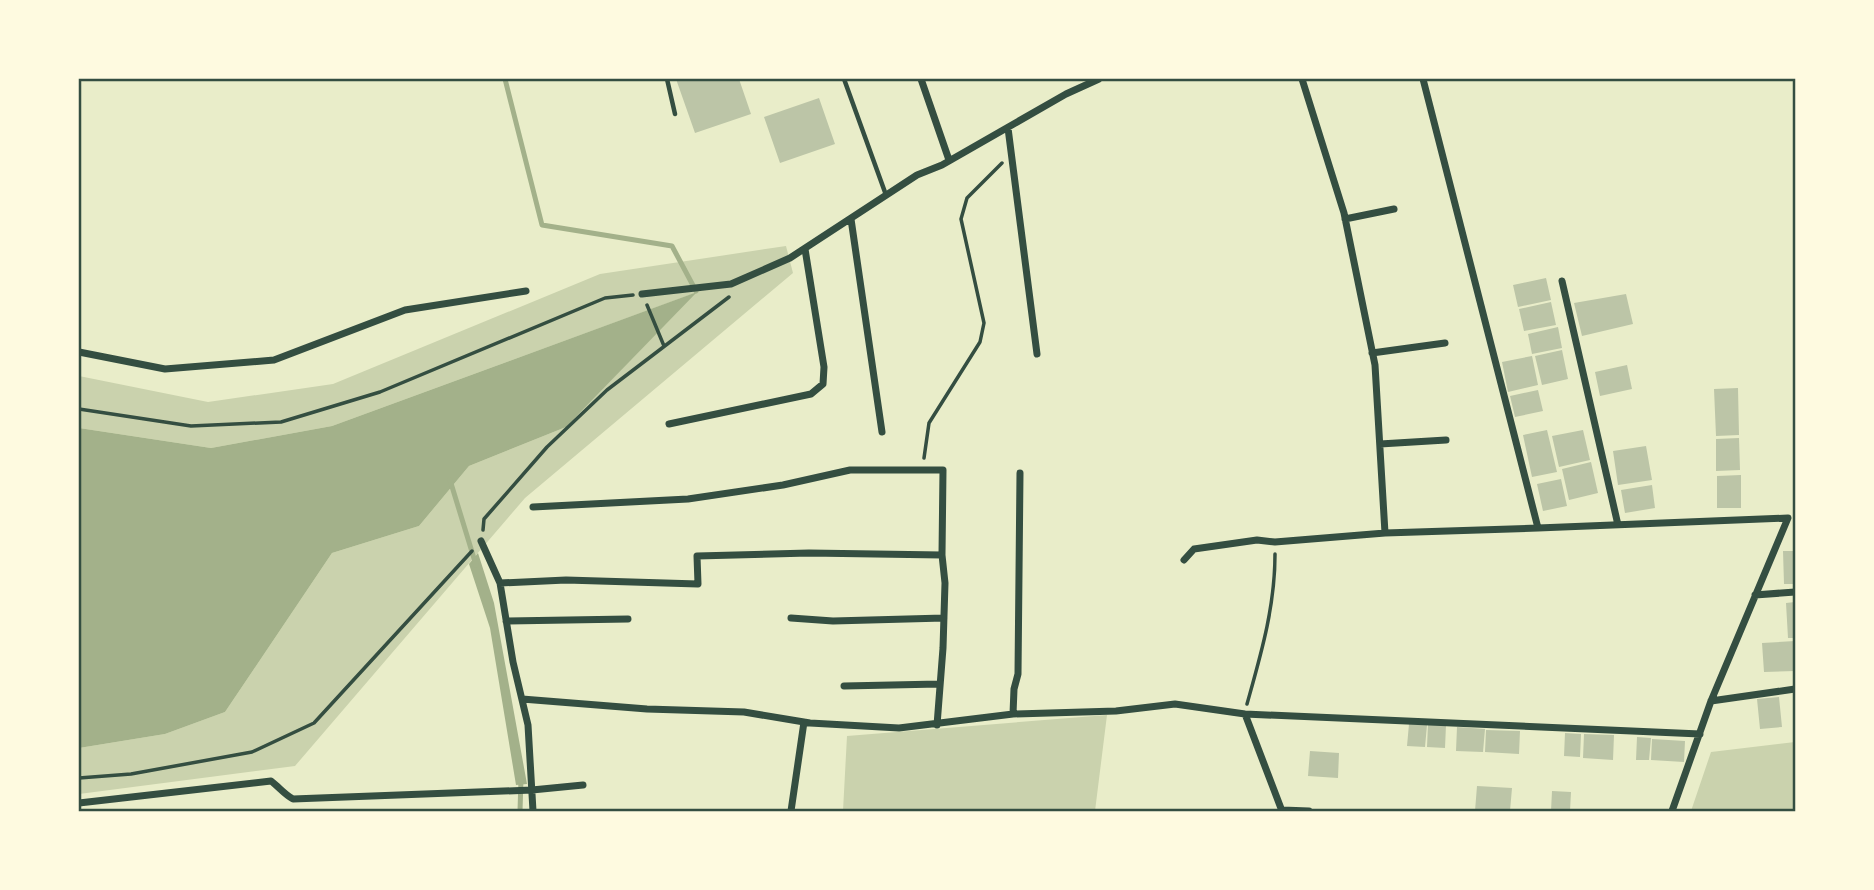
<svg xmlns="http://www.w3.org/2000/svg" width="1874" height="890" font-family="Karla,sans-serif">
	<rect width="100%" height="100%" fill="#e9edc9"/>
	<path fill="#cad2ad" d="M 786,246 L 793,273 L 525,498 L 295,766 L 79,794 L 79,748 L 165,734 L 225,712 L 332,553 L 419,526 L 469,466 L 566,427 L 695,293 L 332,426 L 211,448 L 79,428 L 79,376 L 208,402 L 333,384 L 600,274 Z
		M 1107,715 L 1095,811 L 843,811 L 847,736 Z
		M 1795,742 L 1795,811 L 1691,811 L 1711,752 Z"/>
	<path fill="#a3b18a" d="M 697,292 L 566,427 L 469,466 L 419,526 L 332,553 L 225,712 L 165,734 L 79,748 L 79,428 L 211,448 L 332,426 Z
		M 478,553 L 494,603 L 527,784 L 516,785 L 490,628 L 469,564 Z"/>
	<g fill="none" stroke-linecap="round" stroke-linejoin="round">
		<path stroke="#a3b18a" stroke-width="5" d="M 505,79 L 542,225 L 672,246 L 696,291
			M 450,480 L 476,565
			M 520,811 L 521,779"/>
	</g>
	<path fill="#bcc5a7" d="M 676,79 L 739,79 L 751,114 L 695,133 Z
		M 819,98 L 835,144 L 780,163 L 764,117 Z
		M 1546,278 L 1551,300 L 1518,307 L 1513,285 Z
		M 1626,294 L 1633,324 L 1582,336 L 1574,303 Z
		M 1551,302 L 1556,325 L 1524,331 L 1519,309 Z
		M 1558,327 L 1562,348 L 1532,354 L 1528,334 Z
		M 1562,350 L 1568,379 L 1542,385 L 1535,356 Z
		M 1532,356 L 1538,385 L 1508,392 L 1502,362 Z
		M 1627,365 L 1632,389 L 1600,396 L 1595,372 Z
		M 1738,388 L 1739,435 L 1716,436 L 1714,389 Z
		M 1538,390 L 1543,411 L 1515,417 L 1510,396 Z
		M 1547,430 L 1557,472 L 1532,477 L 1523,435 Z
		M 1583,430 L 1590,460 L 1559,467 L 1552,436 Z
		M 1739,438 L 1740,470 L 1716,471 L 1716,439 Z
		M 1646,446 L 1652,480 L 1618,485 L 1613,451 Z
		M 1591,462 L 1598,493 L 1569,500 L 1562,469 Z
		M 1741,475 L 1741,508 L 1717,508 L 1717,476 Z
		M 1561,479 L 1567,506 L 1543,511 L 1537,484 Z
		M 1652,485 L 1655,508 L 1625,513 L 1621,490 Z
		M 1783,551 L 1795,551 L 1795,584 L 1784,584 Z
		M 1795,602 L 1795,638 L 1788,638 L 1786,603 Z
		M 1795,641 L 1795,671 L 1764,672 L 1762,643 Z
		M 1779,697 L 1782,727 L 1760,729 L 1757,699 Z
		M 1409,724 L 1427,725 L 1425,747 L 1407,746 Z
		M 1428,724 L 1446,725 L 1445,748 L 1427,747 Z
		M 1457,727 L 1485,729 L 1483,752 L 1456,751 Z
		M 1486,730 L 1520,731 L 1519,754 L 1485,752 Z
		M 1565,733 L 1581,734 L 1580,757 L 1564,756 Z
		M 1584,734 L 1614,735 L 1613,760 L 1583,758 Z
		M 1637,737 L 1651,738 L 1649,760 L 1636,760 Z
		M 1652,739 L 1685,741 L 1684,762 L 1651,760 Z
		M 1310,751 L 1339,753 L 1338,778 L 1308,776 Z
		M 1477,786 L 1512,788 L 1510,811 L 1475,811 Z
		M 1552,791 L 1571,792 L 1570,811 L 1551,811 Z"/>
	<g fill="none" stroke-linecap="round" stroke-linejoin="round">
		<path stroke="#344e41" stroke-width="3.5" d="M 647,305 L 664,346
			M 79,409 L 191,426 L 281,422 L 380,392 L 605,298 L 633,295
			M 924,458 L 929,423 L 980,342 L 984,323 L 961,219 L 967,198 L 1002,163
			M 483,530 L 484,519 L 547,447 L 607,390 L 729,297
			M 1247,704 C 1261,654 1275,607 1275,554
			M 79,778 L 131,774 L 252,752 L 314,723 L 472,551"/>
		<path stroke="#344e41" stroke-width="4.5" d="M 667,79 L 675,114
			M 844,79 L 886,195"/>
		<path stroke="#344e41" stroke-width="7" d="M 921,79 L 949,160
			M 1302,79 L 1344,213 L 1375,365 L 1385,533
			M 1423,79 L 1538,528 L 1788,518 L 1711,701 L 1672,811
			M 1008,128 L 1037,354
			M 851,219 L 882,432
			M 1345,219 L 1394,209
			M 1562,281 L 1618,525
			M 642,294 L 731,284 L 790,258 L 917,175 L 942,165 L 1066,94 L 1099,79
			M 79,352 L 165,369 L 274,360 L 405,310 L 526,291
			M 1372,353 L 1445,343
			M 669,424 L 811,394 L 823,384 L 824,367 L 805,249
			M 1380,444 L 1446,440
			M 533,507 L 688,499 L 783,485 L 850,470 L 943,470 L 942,555 L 945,583 L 943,648 L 937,725
			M 481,541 L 500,583 L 513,662 L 528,725 L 533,811
			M 1184,560 L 1194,549 L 1257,540 L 1275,542 L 1385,533 L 1538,528
			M 500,583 L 566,580 L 698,584 L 697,556 L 809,553 L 942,555
			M 1755,595 L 1795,592
			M 791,618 L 833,621 L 944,618
			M 506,621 L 628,619
			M 844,686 L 939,684
			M 522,699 L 647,709 L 744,712 L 810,723 L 899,728 L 1013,714 L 1116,711 L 1175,704 L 1245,714 L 1700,734
			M 1711,701 L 1795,689
			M 1013,714 L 1014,689 L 1018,674 L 1020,473
			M 1245,714 L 1282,811
			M 79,803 L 271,781 C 279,787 284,794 293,799 L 532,790 L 583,785
			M 1282,810 L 1309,811
			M 791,811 L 804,722"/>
	</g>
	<rect width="1874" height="890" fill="none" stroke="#fefae0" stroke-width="161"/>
	<rect x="80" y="80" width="1714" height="730" fill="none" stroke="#344e41" stroke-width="2.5"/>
</svg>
